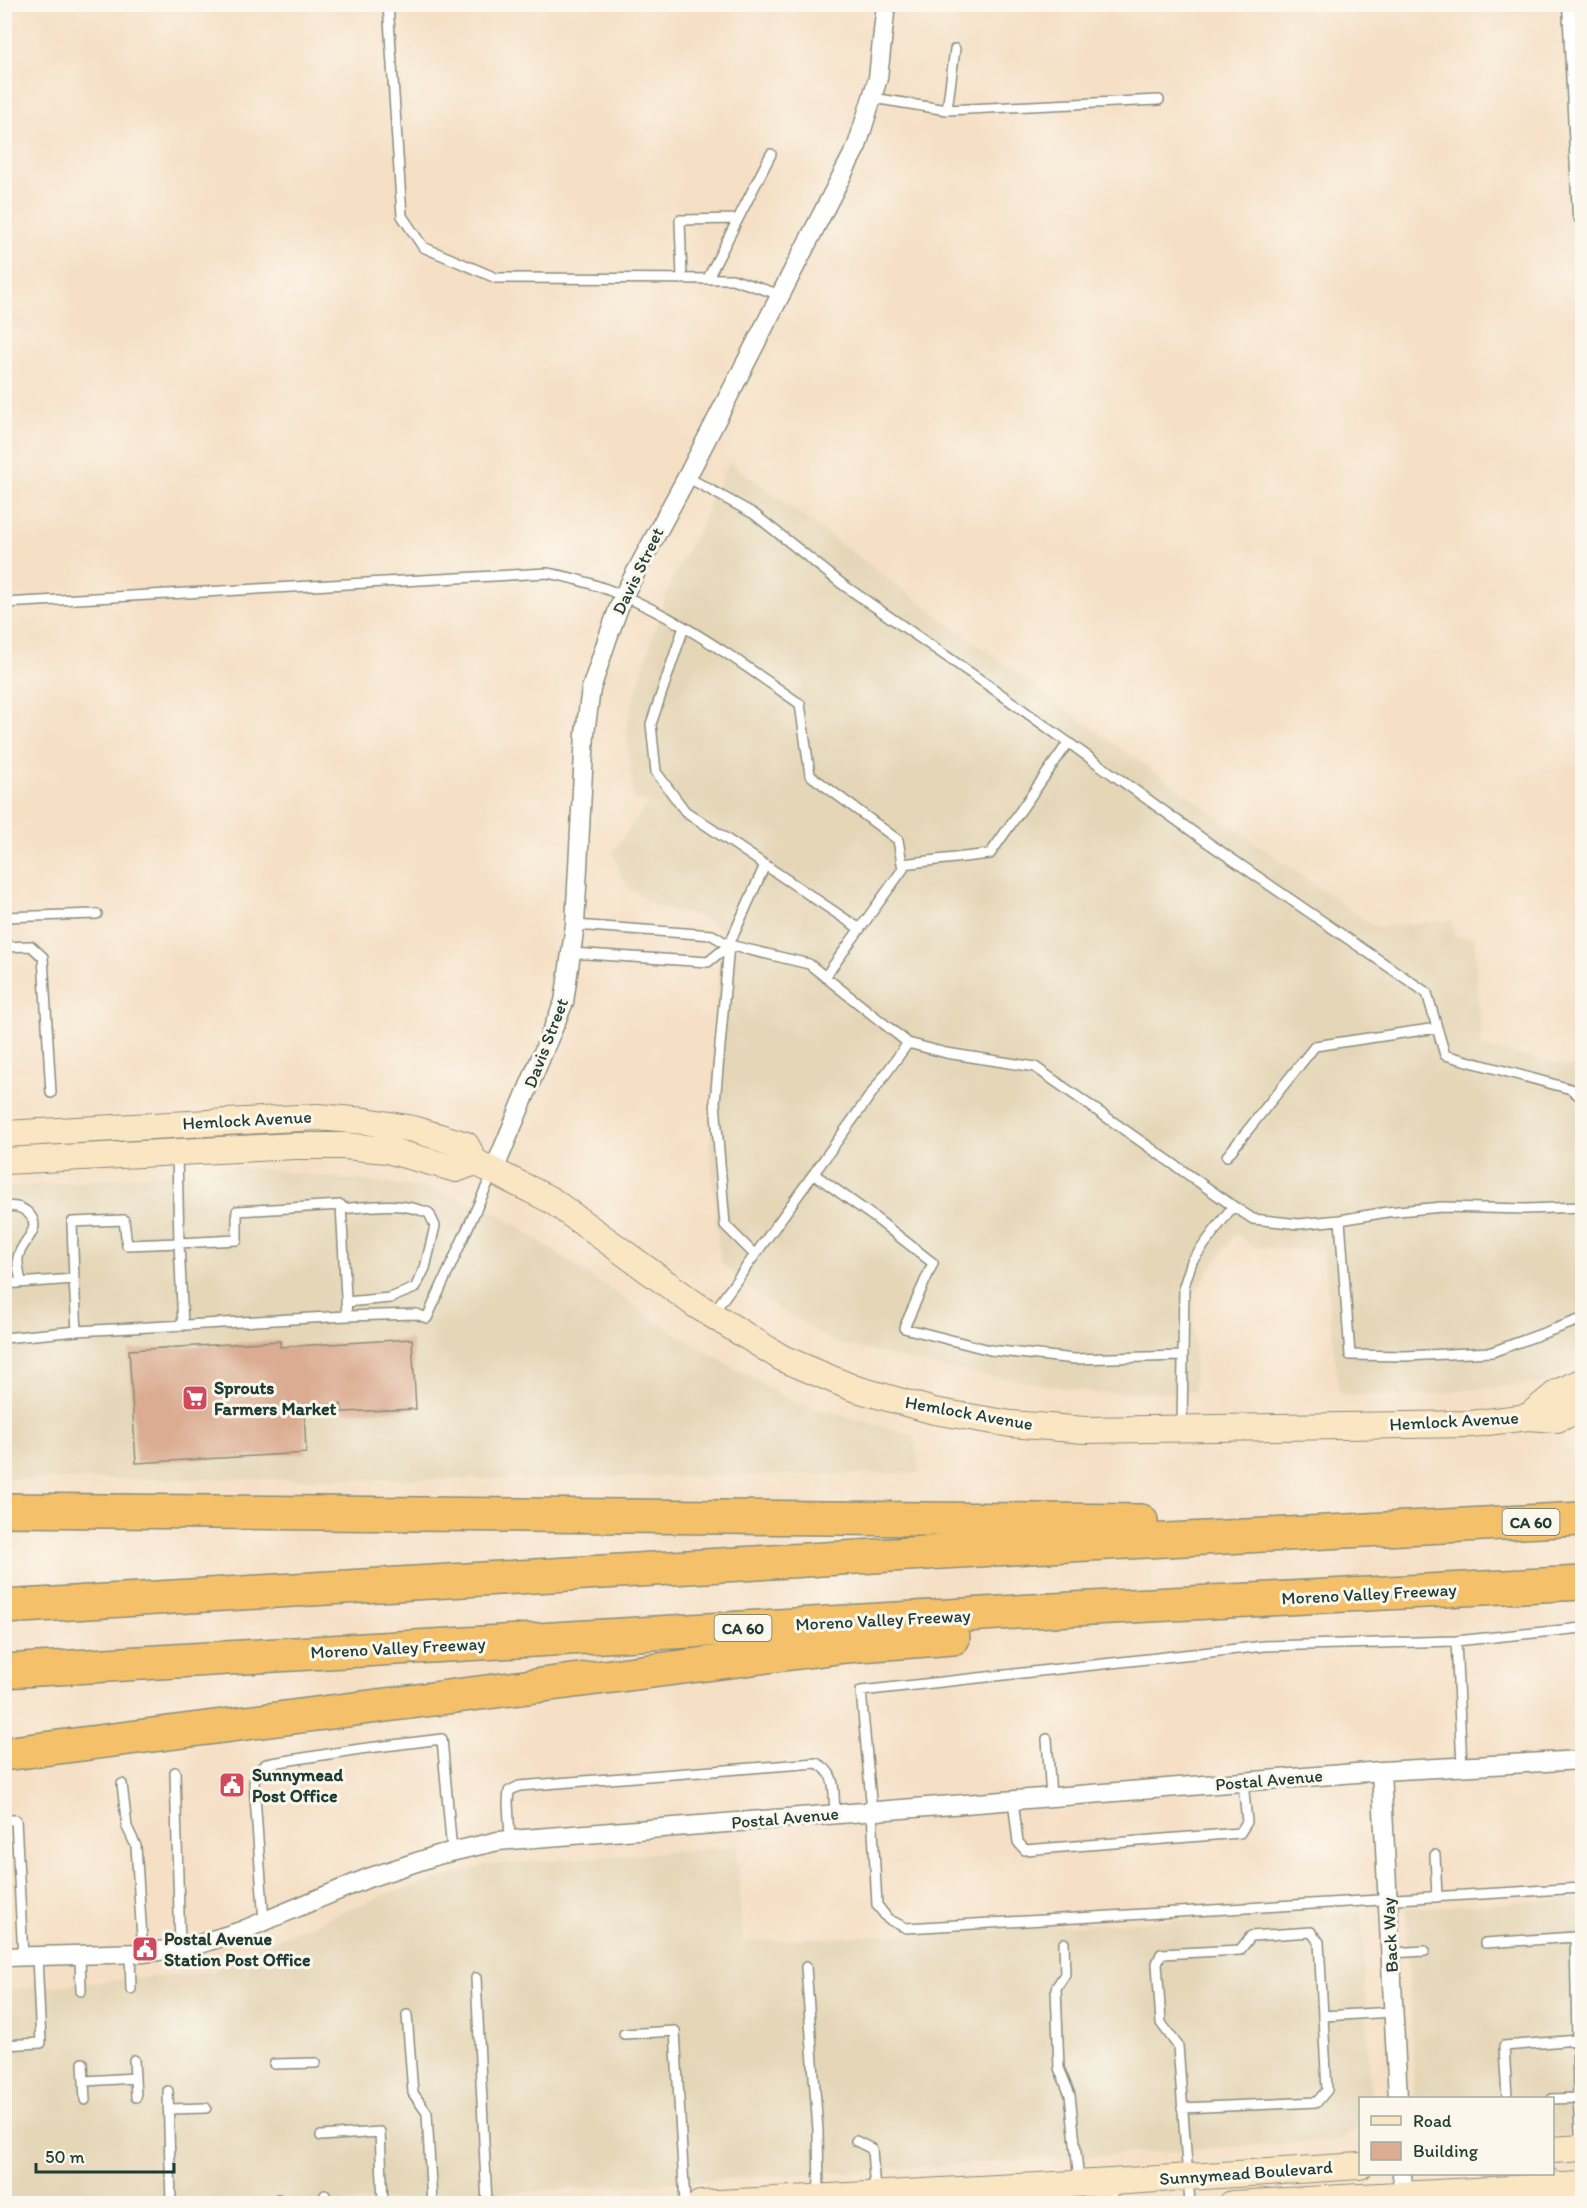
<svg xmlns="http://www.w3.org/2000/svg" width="1587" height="2208" font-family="Itim,sans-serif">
	<rect width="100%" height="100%" fill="#fbf7ec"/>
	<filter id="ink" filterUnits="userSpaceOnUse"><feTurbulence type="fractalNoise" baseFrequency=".0167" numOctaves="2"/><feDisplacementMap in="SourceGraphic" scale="12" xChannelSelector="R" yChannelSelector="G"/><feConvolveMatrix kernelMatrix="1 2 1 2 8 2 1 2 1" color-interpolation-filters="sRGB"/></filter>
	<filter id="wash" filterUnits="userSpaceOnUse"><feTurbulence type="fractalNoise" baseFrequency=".008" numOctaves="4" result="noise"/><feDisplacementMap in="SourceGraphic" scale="24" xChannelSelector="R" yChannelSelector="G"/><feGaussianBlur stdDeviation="1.35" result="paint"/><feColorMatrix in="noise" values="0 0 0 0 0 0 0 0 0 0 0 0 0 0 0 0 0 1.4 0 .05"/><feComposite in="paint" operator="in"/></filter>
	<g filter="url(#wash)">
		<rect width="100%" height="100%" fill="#f5dfc5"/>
		<path fill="#e5d6b7" d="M 729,462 L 1096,731 L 1375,927 L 1452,920 L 1455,936 L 1474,938 L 1482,1047 L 1578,1068 L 1582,1071 L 1582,1364 L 1540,1383 L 1402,1397 L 1339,1393 L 1323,1250 L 1253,1247 L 1236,1233 L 1193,1294 L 1195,1392 L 1097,1393 L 942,1368 L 834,1342 L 758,1296 L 720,1262 L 710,1147 L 718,970 L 723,930 L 698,916 L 659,908 L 626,886 L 613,853 L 648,803 L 634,799 L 626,728 L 651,641 L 670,582 L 701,525 L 711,499 Z
			M 242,1167 L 428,1188 L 499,1214 L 673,1332 L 793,1402 L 914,1435 L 919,1473 L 480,1479 L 5,1479 L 5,1188 Z
			M 737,1847 L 743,1942 L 1361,1911 L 1371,2098 L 1360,2098 L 1360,2126 L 1341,2140 L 413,2199 L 308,2204 L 5,2204 L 5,1990 L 212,1972 L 240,1954 L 389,1893 L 487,1865 Z
			M 1582,1899 L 1582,2135 L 1553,2136 L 1552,2098 L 1415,2098 L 1406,1908 Z"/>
		<g id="blocks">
			<path fill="#dbac91" d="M 412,1339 L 416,1409 L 342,1412 L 341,1404 L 304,1406 L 306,1453 L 136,1463 L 129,1350 L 280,1341 L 280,1347 Z"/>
		</g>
	</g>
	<g filter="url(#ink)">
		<use href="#blocks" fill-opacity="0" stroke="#8a8e7c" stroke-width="1.5"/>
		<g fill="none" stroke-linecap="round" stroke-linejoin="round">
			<g stroke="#8a8e7c" stroke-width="12">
				<path id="lane" d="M 388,4 L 402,216 L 423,247 L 496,278 L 732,279 L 781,295
					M 873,98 L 947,110 L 1159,100
					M 947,110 L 955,49
					M 682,278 L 680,220 L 738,219
					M 708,278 L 771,154
					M 687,477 L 754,514 L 842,584 L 995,690 L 1207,842 L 1427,993 L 1445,1055 L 1571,1089 L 1582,1098
					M 4,603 L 547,573 C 640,588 725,652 800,704 L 810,775 L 898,840 L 903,869 L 825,977
					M 684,627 L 651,724 L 656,772 L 685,811 L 860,929
					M 902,864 L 990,854 L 1068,743
					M 4,917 L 97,914
					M 575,925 L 712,935 L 729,945 L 809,964 L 908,1043
					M 4,947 L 31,946 L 43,957 L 51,1093
					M 571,953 L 708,962 L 729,945
					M 177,1153 L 179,1243 L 237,1240 L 237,1211 L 341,1205 L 347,1316 L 416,1314 L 427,1318 L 493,1172
					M 1227,1156 L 1315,1046 L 1437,1028
					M 814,1174 L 874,1217 L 933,1263 L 904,1328 L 990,1350 L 1075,1359 L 1182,1356
					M 4,1207 C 13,1206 20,1206 27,1212 C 46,1229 20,1241 18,1258 C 17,1265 20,1275 21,1282
					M 341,1209 C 371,1206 400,1201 429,1213 L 435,1226 L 425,1268 L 415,1288 L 390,1298 L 346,1302
					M 1340,1220 L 1387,1212 L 1442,1207 L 1526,1209 L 1582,1207
					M 755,1255 L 725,1225 L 715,1102 L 729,945 L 765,865
					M 74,1279 L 77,1331 L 347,1316
					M 4,1284 L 74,1279 L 72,1222 L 124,1220 L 127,1245 L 179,1243 L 183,1326
					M 713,1313 L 908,1043 L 946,1053 L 1035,1067 L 1233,1206
					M 4,1338 L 77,1331
					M 1182,1427 L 1184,1286 L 1192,1261 L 1233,1206 L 1253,1219 L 1299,1224 L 1340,1220 L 1350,1355 L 1404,1356 L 1492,1352 L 1582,1319
					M 1456,1641 L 1264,1646 L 861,1691 L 872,1811 L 877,1905 L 888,1919 L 906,1928 L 1582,1888
					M 1047,1739 L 1051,1797
					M 1462,1766 L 1456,1641 L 1582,1628
					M 175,1772 L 180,1948
					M 122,1784 L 127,1827 L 136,1846 L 143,1953
					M 1013,1800 L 1018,1842 L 1025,1850 L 1240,1833 L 1247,1822 L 1243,1782
					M 4,1820 L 16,1820 L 23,1957
					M 510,1840 L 508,1802 L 509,1791 L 519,1786 L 816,1763 C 838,1772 833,1793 835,1814
					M 1435,1855 L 1437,1897
					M 264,1922 L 254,1783 L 256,1772 L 266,1764 L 360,1749 L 442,1739 L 452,1852
					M 1064,1943 L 1065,1974 L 1056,1988 L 1059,2068 L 1070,2095 L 1079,2181
					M 1485,1943 L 1575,1937 L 1577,2040 L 1504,2046 L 1507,2098
					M 130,1953 L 131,1989
					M 1391,1953 L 1425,1951
					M 80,1955 L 81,1991
					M 806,1967 L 818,2130 L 819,2195
					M 476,1978 L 487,2204
					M 407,2015 L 413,2093 L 427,2113 L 432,2204
					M 1323,2016 L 1394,2012
					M 624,2034 L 675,2031 L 685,2204
					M 1577,2040 L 1578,2098
					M 4,2045 L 41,2043 L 37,1956
					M 134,2060 L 136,2097
					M 83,2063 L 85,2100
					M 274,2064 L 316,2063
					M 85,2081 L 135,2078
					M 168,2091 L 171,2204
					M 1552,2099 L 1578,2098 L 1581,2146
					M 1182,2108 L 1317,2102 L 1327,2090 L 1319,1942 L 1311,1932 L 1251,1936 L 1240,1950 L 1161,1954 L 1157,1963 L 1161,2023 L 1178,2046 L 1190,2204
					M 168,2109 L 206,2108
					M 321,2136 L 380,2132 L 383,2204
					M 856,2141 L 872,2149 L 875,2192
					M 1552,2174 L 1554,2204
					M 1111,2184 L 1112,2204
					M 1054,2186 L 1055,2204
					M 325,2195 L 325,2204
					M 278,2199 L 279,2204"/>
			</g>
			<g stroke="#8a8e7c" stroke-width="21">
				<path id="street" d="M 1572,4 L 1582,215
					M 494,1170 L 564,1002 L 575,925 L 585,733 L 591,689 L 607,640 L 623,596 L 687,477 L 857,146 L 878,78 L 886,4
					M 1381,1771 L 1398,2098
					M 4,1957 L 143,1953 L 190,1947 L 241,1931 L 368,1878 L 438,1855 L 498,1841 L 1381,1771 L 1582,1760
					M 1402,2174 L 1403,2194"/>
			</g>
			<g stroke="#8a8e7c" stroke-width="28">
				<path id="secondary" d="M 4,1134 L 317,1117 L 366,1121 L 413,1129 L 466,1145 L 475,1162 L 551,1200 L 696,1305 L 782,1358 L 853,1388 L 934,1411 L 1011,1424 L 1085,1430 L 1471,1424 L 1528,1417 L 1557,1419 L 1582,1409
					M 4,1161 L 295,1146 L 344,1146 L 387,1150 L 456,1169 L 475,1162
					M 1528,1417 L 1558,1392 L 1582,1382
					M 1552,2150 L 1582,2148
					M 700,2204 L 1111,2182 L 1360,2166
					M 1232,2204 L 1582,2185"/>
			</g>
			<g stroke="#8a8e7c" stroke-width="36">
				<path id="highway" d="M 4,1510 L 1141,1521
					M 4,1607 L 1029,1547 L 1582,1519
					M 4,1671 L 1033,1611 L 1582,1583
					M 4,1754 L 846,1646 L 953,1638"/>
			</g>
			<use href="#lane" stroke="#fff" stroke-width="9"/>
			<use href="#street" stroke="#fff" stroke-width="18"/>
			<use href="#secondary" stroke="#fbe6c4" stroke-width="26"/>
			<use href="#highway" stroke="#f4c16b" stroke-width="33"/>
		</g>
	</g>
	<defs>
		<g id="supermarket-square" transform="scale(1.35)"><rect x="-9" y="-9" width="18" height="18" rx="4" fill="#d1495b" stroke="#fbf7ec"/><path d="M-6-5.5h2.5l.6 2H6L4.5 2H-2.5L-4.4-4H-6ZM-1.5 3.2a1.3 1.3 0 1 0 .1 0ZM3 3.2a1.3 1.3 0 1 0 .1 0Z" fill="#fff"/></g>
		<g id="civic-square" transform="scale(1.35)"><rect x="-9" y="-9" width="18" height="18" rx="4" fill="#d1495b" stroke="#fbf7ec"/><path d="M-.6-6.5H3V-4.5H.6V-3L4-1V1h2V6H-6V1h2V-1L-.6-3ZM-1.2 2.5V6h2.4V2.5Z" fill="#fff"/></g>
	</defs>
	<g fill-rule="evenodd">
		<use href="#supermarket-square" x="195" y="1398"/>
		<use href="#civic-square" x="232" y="1785"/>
		<use href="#civic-square" x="145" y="1949"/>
	</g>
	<g text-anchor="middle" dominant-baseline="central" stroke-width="6" stroke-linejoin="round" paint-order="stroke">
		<g fill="#fbf7ec" stroke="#61756b" stroke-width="1.5">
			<rect x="1502.5" y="1509" width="57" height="26" rx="4.5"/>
			<rect x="714.5" y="1615" width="57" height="26" rx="4.5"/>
		</g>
		<g font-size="16" font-weight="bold" fill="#1f3d34">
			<text x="1531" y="1522">CA 60</text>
			<text x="743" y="1628">CA 60</text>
		</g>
		<g font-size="18" fill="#1f3d34" stroke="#fbf7ec">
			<text transform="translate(638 571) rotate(-64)">Davis Street</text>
			<text transform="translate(546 1043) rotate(-69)">Davis Street</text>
			<text transform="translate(247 1120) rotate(-3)">Hemlock Avenue</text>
			<text transform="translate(969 1413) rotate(10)">Hemlock Avenue</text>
			<text transform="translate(1454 1421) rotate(-3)">Hemlock Avenue</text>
			<text transform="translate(1369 1594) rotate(-3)">Moreno Valley Freeway</text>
			<text transform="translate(883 1620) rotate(-3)">Moreno Valley Freeway</text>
			<text transform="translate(398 1648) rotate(-3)">Moreno Valley Freeway</text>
			<text transform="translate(1269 1780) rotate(-5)">Postal Avenue</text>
			<text transform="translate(785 1818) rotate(-5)">Postal Avenue</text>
			<text transform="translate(1390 1935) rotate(-93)">Back Way</text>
			<text transform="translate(1246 2173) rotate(-4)">Sunnymead Boulevard</text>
		</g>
		<g font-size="18" font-weight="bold" fill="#1f3d34" stroke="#fbf7ec" text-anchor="start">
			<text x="214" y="1388">Sprouts<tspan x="214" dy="21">Farmers Market</tspan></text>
			<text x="252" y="1775">Sunnymead<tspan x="252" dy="21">Post Office</tspan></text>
			<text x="164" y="1939">Postal Avenue<tspan x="164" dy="21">Station Post Office</tspan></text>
		</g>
	</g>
	<rect width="1587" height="2208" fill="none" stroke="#fbf7ec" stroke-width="24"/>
	<rect x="1359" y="2097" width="195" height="78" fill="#fbf7ec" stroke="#a3ada2" stroke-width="1.5"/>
	<rect x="1371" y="2116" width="30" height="9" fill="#fbe6c4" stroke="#a3ada2" stroke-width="1.5"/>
	<text x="1413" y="2127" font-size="18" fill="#1f3d34">Road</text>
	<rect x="1371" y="2142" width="30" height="18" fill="#dbac91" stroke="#a3ada2" stroke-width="1.5"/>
	<text x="1413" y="2157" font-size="18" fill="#1f3d34">Building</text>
	<path d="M36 2163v9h138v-9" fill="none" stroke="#1f3d34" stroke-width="3"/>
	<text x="45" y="2163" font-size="18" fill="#1f3d34" stroke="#fbf7ec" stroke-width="4.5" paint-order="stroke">50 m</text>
</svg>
